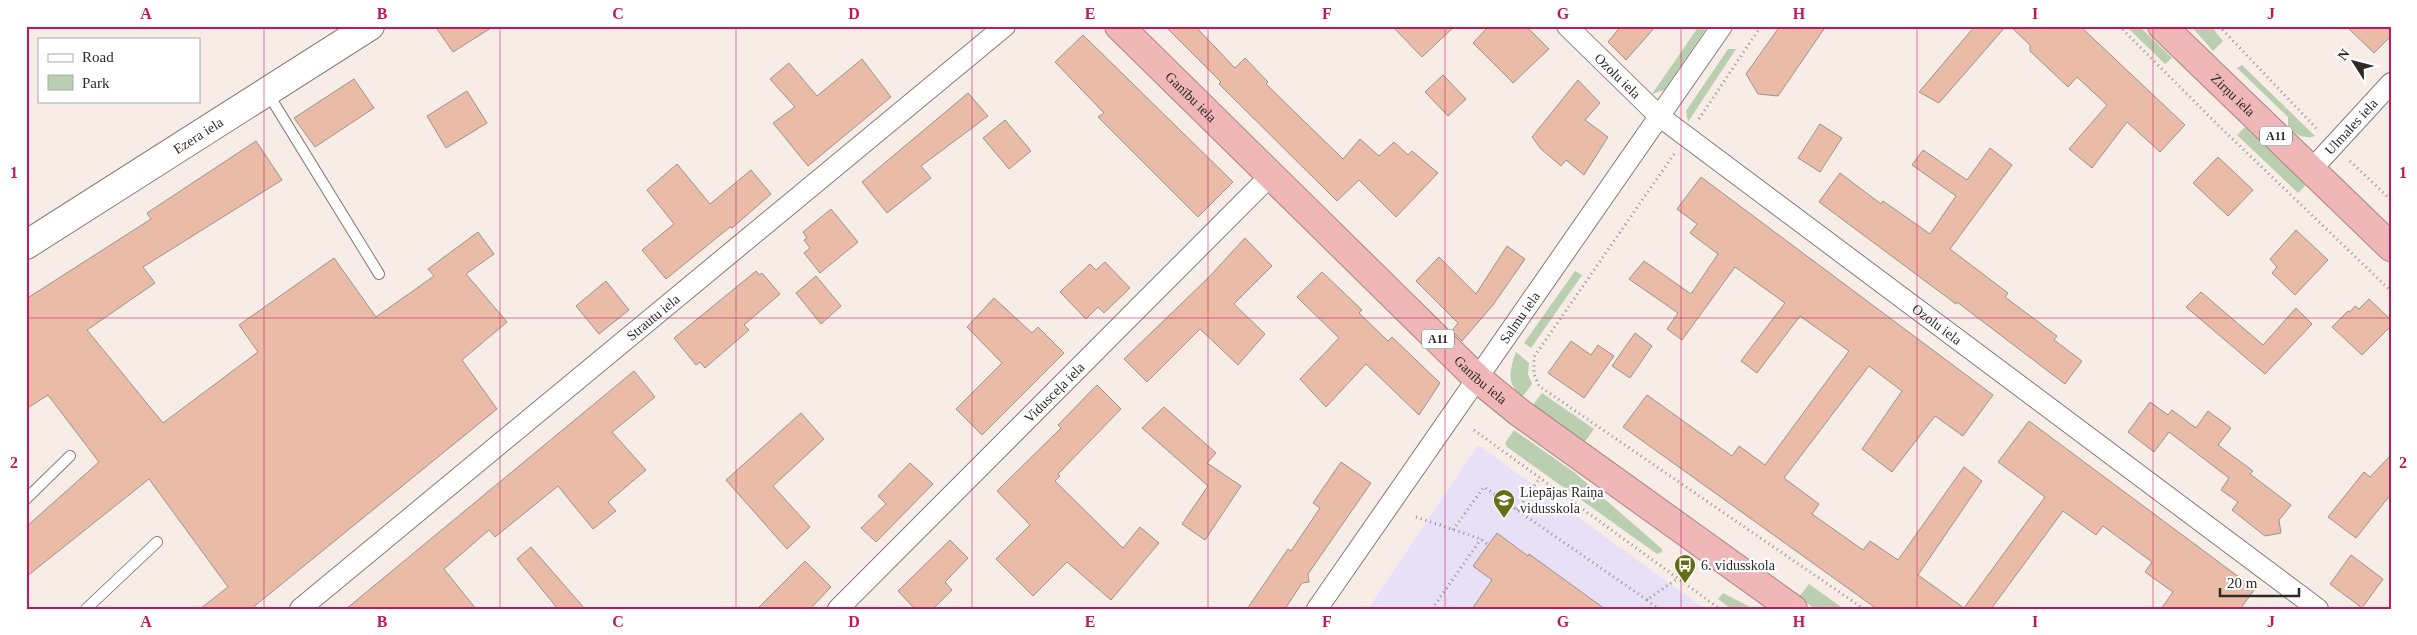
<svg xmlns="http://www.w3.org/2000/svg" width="2417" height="635" font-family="'Times New Roman',serif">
	<rect width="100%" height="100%" fill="#f7ece6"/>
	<path fill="#e8e0f6" d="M 1478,445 L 1558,503 L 1705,609 L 1368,609 Z"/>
	<path fill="#bacfaf" d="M 1699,26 L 1708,26 L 1664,90 L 1652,94 Z
		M 2126,26 L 2139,26 L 2172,58 L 2165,64 Z
		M 2191,26 L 2211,26 L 2223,41 L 2213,51 Z
		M 1728,49 L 1736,49 L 1688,122 L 1686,111 Z
		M 2242,65 L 2315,136 C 2304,140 2296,134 2288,127 L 2288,117 L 2237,68 Z
		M 2245,127 L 2306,185 L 2298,193 L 2237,135 Z
		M 1575,271 L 1582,275 L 1531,348 L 1524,343 Z
		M 1516,352 L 1529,363 L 1528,374 L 1532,384 L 1523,396 C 1505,385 1510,369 1516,352 Z
		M 1542,393 L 1594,429 L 1584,443 L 1532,406 Z
		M 1514,430 L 1575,473 L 1662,549 L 1662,552 L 1657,554 L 1507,447 L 1505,443 Z
		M 1809,584 L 1844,609 L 1815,609 L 1799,597 Z
		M 1723,593 L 1754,609 L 1731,609 L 1718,599 Z"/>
	<path fill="#eabca7" stroke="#9d928d" d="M 435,26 L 494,26 L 453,52 Z
		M 1165,26 L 1195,26 L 1235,68 L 1245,58 L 1268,82 L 1266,84 L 1343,159 L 1360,139 L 1379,156 L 1394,142 L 1408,155 L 1412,151 L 1438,173 L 1396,217 L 1359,180 L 1337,201 L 1219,84 L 1221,82 Z
		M 1392,26 L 1455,26 L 1422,57 Z
		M 1489,26 L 1526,26 L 1549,49 L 1513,83 L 1473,43 Z
		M 1621,26 L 1656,26 L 1626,60 L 1608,42 Z
		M 1780,26 L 1826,26 L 1778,96 L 1758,94 L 1746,74 Z
		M 1975,26 L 2006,26 L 1939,103 L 1919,92 Z
		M 2010,26 L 2080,26 L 2185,125 L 2160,152 L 2127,122 L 2092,168 L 2069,149 L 2107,105 L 2077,77 L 2068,87 L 2030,51 L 2030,45 Z
		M 2346,26 L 2391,26 L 2391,36 L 2374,53 Z
		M 1083,35 L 1233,182 L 1198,217 L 1098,117 L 1104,113 L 1055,62 Z
		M 862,59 L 891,97 L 808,166 L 773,123 L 795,107 L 770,79 L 789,63 L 817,96 Z
		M 1443,75 L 1466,99 L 1448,116 L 1425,92 Z
		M 354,79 L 374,108 L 315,147 L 294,118 Z
		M 1578,80 L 1600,103 L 1585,120 L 1608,137 L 1584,175 L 1566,160 L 1561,166 L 1541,149 L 1532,137 Z
		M 467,91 L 487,123 L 446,148 L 427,116 Z
		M 968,93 L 988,116 L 921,166 L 931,178 L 887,213 L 862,182 Z
		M 1005,120 L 1031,151 L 1009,169 L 983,138 Z
		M 1820,124 L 1842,138 L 1820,172 L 1798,158 Z
		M 256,141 L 282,180 L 143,267 L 155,283 L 87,330 L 163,423 L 258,352 L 239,325 L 334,258 L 376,317 L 434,276 L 428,269 L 478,232 L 494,254 L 466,274 L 507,322 L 462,360 L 497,409 L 251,609 L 200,609 L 228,587 L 149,479 L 26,577 L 26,527 L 99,462 L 48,395 L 26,409 L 26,299 L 151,219 L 147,213 Z
		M 1990,148 L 2012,165 L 1950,249 L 2008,293 L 2005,297 L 2057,336 L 2054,340 L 2082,361 L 2065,384 L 1957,302 L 1956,304 L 1819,202 L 1840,173 L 1881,204 L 1883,201 L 1930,234 L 1956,196 L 1912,165 L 1923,150 L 1967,180 Z
		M 2218,157 L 2253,190 L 2228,216 L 2193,183 Z
		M 677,164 L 710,204 L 751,170 L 771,194 L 732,228 L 730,227 L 666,279 L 642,250 L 674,224 L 647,190 Z
		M 1701,177 L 1993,395 L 1963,436 L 1935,416 L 1892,472 L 1862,449 L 1902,391 L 1869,366 L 1784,478 L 1819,504 L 1812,514 L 1863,550 L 1870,541 L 1898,560 L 1964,467 L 1982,481 L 1918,575 L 1964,608 L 2045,497 L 1998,462 L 2029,421 L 2255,589 L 2240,609 L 2161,609 L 2173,592 L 2145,572 L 2152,562 L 2103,526 L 2096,535 L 2063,511 L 1991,609 L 1877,609 L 1623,427 L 1647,395 L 1732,456 L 1739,446 L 1765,465 L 1849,351 L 1800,316 L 1757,373 L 1741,361 L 1785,303 L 1735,267 L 1682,340 L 1667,329 L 1678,313 L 1629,279 L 1644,261 L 1691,294 L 1718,254 L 1690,233 L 1697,224 L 1677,209 Z
		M 831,209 L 858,242 L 820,273 L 804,253 L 810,248 L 804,240 L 807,238 L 803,232 Z
		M 2296,230 L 2328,260 L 2295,295 L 2272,273 L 2277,267 L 2270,259 Z
		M 1245,238 L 1272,266 L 1234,304 L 1265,334 L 1238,365 L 1200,329 L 1147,382 L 1124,359 L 1209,277 Z
		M 1507,246 L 1525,259 L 1493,305 L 1462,341 L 1452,331 L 1458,323 L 1416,281 L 1439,257 L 1476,294 Z
		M 1105,262 L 1130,288 L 1104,313 L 1098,307 L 1086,319 L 1060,292 L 1090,264 L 1096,270 Z
		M 756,271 L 759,275 L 762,273 L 780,294 L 744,325 L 749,330 L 705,368 L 700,362 L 696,365 L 674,338 Z
		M 1322,272 L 1362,310 L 1359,313 L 1388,341 L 1392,337 L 1440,383 L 1419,415 L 1366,364 L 1326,407 L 1300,379 L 1339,338 L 1297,297 Z
		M 816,276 L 841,306 L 821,324 L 796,293 Z
		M 606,281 L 629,310 L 599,334 L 576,306 Z
		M 2201,292 L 2263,345 L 2296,308 L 2312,324 L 2265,374 L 2186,307 Z
		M 994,298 L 1032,333 L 1038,327 L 1064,353 L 982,435 L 956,409 L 1002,363 L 967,327 Z
		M 2369,299 L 2391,320 L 2391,326 L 2362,355 L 2332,327 L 2348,311 L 2350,312 L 2355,306 L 2359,309 Z
		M 1635,333 L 1652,346 L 1630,378 L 1612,366 Z
		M 1571,341 L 1591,355 L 1598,345 L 1614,356 L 1584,398 L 1548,373 Z
		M 634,371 L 655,397 L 612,432 L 646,470 L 608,502 L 616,511 L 593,529 L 558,486 L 495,537 L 489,530 L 444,569 L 476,609 L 346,609 Z
		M 1097,385 L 1121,409 L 1058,474 L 1060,476 L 1055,481 L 1123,548 L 1140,527 L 1159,543 L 1111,600 L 1067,562 L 1033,596 L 996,559 L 1030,525 L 997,491 L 1061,428 L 1058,425 Z
		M 2150,402 L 2168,415 L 2172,410 L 2196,428 L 2208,411 L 2231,428 L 2218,445 L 2253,471 L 2250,474 L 2291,505 L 2279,520 L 2281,533 L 2265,536 L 2232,510 L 2238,502 L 2221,490 L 2229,478 L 2169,432 L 2154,452 L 2128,432 Z
		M 1164,407 L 1216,453 L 1207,463 L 1241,486 L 1205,540 L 1182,524 L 1208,486 L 1142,428 Z
		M 801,413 L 824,439 L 773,486 L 810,527 L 787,549 L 726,480 Z
		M 2391,455 L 2391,494 L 2356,538 L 2328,517 L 2364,472 L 2370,477 Z
		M 1341,462 L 1371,483 L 1308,574 L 1309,582 L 1302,583 L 1285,609 L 1247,609 L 1288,549 L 1291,551 L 1320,508 L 1313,503 Z
		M 910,463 L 933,484 L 876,542 L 861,528 L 886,504 L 878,496 Z
		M 1497,533 L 1528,556 L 1529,554 L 1605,609 L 1472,609 L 1492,580 L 1473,566 Z
		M 950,540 L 968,558 L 945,582 L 952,590 L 933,609 L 915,609 L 898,591 Z
		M 531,547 L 585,609 L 558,609 L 517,559 Z
		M 2351,555 L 2383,579 L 2362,608 L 2330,584 Z
		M 805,561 L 831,587 L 810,609 L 757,609 Z"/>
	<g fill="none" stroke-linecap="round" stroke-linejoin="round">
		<g stroke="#867c76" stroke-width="12">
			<path id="lane" d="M 267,92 L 379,274
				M 26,499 L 70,456
				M 86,609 L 157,542"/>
		</g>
		<g stroke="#867c76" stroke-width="22">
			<g id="street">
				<path id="s1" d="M 1567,26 L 1659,116 L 2318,609"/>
				<path id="s2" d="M 2311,170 L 2391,83"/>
				<path id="s3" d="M 300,609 L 1005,26"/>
				<path id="s4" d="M 838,609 L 1271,175"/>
				<path id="s5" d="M 1317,609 L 1722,26"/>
			</g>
		</g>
		<g stroke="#867c76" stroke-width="30">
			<g id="secondary">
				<path id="s6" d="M 26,245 L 370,26"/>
			</g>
		</g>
		<g stroke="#ac8685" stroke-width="30">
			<g id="highway">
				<path id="s7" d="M 1119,26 L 1477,378 L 1520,413 L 1793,609"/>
				<path id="s8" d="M 2162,26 L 2391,247"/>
			</g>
		</g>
		<path stroke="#978f8b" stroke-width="3" stroke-dasharray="1 4" stroke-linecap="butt" d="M 2119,26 L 2220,127 L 2391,291
			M 2219,26 L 2317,129
			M 1699,119 L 1761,26
			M 1674,154 L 1534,357 L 1534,374 L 1539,386 L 1864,609
			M 2350,161 L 2391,200
			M 1474,430 L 1720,609
			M 1517,510 L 1540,478
			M 1416,517 L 1481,539 L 1488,545
			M 1453,530 L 1484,487 L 1647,600 L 1678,578
			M 1647,600 L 1659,609
			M 1432,609 L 1481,539"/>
		<use href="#lane" stroke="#fff" stroke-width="10"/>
		<use href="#street" stroke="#fff" stroke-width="20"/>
		<use href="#secondary" stroke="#fff" stroke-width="28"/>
		<use href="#highway" stroke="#efb7b7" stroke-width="28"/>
	</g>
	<path fill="none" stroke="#c2185b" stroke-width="1" stroke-opacity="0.55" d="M 264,26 L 264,609M 500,26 L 500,609M 736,26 L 736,609M 972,26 L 972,609M 1208,26 L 1208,609M 1445,26 L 1445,609M 1681,26 L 1681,609M 1917,26 L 1917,609M 2153,26 L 2153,609M 26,318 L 2391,318"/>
	<defs>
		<g id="school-pin" transform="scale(1.125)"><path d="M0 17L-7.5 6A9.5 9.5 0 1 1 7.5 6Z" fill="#656e15" stroke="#fff"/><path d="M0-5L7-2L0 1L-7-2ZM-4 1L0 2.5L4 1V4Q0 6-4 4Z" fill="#fff"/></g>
		<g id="bus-pin" transform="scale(1.125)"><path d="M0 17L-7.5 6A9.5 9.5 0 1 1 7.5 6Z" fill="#656e15" stroke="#fff"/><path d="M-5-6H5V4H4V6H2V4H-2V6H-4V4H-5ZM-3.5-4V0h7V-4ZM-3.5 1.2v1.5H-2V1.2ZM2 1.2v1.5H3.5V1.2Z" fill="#fff"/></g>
	</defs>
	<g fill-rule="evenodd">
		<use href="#school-pin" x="1504" y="500"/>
		<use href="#bus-pin" x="1685" y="565"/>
	</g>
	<g text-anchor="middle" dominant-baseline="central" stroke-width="4.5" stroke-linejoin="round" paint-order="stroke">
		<g fill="#fff" stroke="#6d6a68" stroke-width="1">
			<rect x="2260" y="126.5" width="32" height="19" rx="4"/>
			<rect x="1422" y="329.5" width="32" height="19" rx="4"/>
		</g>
		<g font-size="12" font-weight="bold" fill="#2f2a28">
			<text x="2276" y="136">A11</text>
			<text x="1438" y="339">A11</text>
		</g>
		<g font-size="14" fill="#2f2a28" stroke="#fff">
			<text stroke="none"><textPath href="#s1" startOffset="71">Ozolu iela</textPath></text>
			<text stroke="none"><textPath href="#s8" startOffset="99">Zirņu iela</textPath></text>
			<text stroke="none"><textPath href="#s7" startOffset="101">Ganību iela</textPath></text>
			<text stroke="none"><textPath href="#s2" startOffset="59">Ulmales iela</textPath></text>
			<text stroke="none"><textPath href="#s6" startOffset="204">Ezera iela</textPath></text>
			<text stroke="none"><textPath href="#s3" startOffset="458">Strautu iela</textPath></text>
			<text stroke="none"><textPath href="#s5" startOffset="355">Salmu iela</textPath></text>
			<text stroke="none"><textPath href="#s1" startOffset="476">Ozolu iela</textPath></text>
			<text stroke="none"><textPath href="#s7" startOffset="506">Ganību iela</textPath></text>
			<text stroke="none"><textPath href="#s4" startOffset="306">Vidusceļa iela</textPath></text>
		</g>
		<g font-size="14" fill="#2f2a28" stroke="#fff" text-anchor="start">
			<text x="1520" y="492">Liepājas Raiņa<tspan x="1520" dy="16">vidusskola</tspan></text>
			<text x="1701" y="565">6. vidusskola</text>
		</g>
	</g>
	<rect width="2417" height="635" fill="none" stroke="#ffffff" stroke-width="55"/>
	<rect x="38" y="38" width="162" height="65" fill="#ffffff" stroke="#acaaa9"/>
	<rect x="48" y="54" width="25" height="8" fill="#ffffff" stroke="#acaaa9"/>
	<text x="82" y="62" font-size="15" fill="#2f2a28">Road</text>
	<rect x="48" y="75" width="25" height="15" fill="#bacfaf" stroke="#acaaa9"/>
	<text x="82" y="88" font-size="15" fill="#2f2a28">Park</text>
	<g transform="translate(2354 62) rotate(306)" stroke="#ffffff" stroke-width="4" paint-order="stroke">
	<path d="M0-4L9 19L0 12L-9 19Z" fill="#2f2a28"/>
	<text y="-8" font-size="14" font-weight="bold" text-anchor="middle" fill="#2f2a28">N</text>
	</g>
	<path d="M2220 588v8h79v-8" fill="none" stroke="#2f2a28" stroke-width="2.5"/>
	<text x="2227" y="588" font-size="15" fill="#2f2a28" stroke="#ffffff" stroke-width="4" paint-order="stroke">20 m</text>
	<rect x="28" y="28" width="2362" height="580" fill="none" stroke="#c2185b" stroke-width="2"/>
	<g font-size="16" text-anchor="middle" font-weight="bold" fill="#c2185b">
		<text x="146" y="19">A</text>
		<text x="382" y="19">B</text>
		<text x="618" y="19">C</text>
		<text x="854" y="19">D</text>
		<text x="1090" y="19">E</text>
		<text x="1327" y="19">F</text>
		<text x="1563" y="19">G</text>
		<text x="1799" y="19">H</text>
		<text x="2035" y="19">I</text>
		<text x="2271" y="19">J</text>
		<text x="14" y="178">1</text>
		<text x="2403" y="178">1</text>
		<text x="14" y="468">2</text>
		<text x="2403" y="468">2</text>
		<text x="146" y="627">A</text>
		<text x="382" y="627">B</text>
		<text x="618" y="627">C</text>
		<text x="854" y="627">D</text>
		<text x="1090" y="627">E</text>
		<text x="1327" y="627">F</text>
		<text x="1563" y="627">G</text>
		<text x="1799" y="627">H</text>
		<text x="2035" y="627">I</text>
		<text x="2271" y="627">J</text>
	</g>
</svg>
